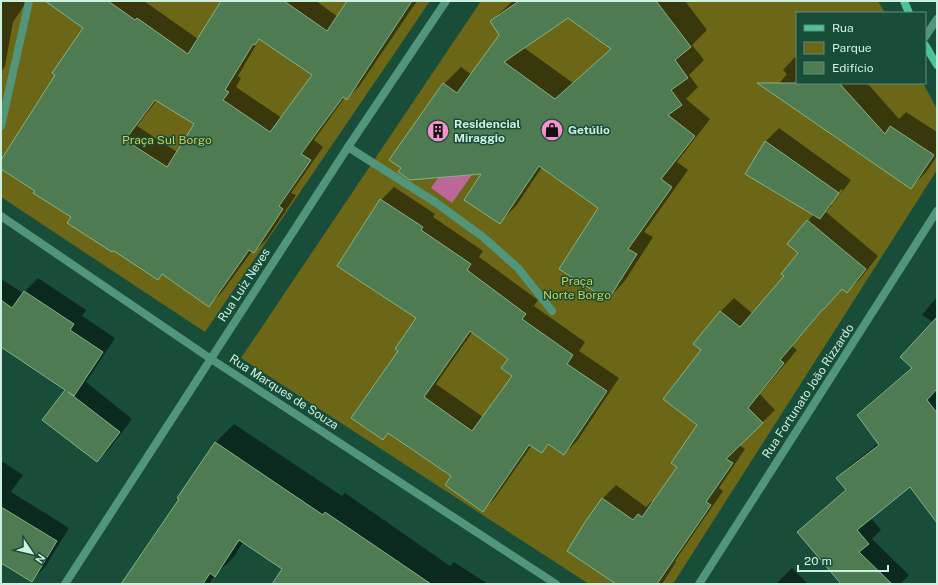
<svg xmlns="http://www.w3.org/2000/svg" width="938" height="585" font-family="'Public Sans',sans-serif">
	<rect width="100%" height="100%" fill="#184d3a"/>
	<path fill="#6c6717" d="M 1,1 L 430,1 L 205,332 L 1,197 Z
		M 481,1 L 878,1 L 885,13 L 797,13 L 797,83 L 923,83 L 937,109 L 937,170 L 673,584 L 589,584 L 241,358 Z"/>
	<path fill="#bb6797" d="M 499,137 L 452,203 L 431,188 L 447,165 Z"/>
	<path fill="#0007" fill-rule="evenodd" d="M 1,1 L 27,1 L 13,22 L 5,66 L 1,72 Z
		M 74,1 L 144,1 L 198,39 L 222,1 L 316,1 L 338,17 L 348,1 L 417,1 L 360,85 L 347,99 L 345,97 L 314,140 L 323,147 L 291,193 L 296,195 L 267,239 L 254,252 L 252,251 L 222,292 L 209,306 L 163,273 L 158,279 L 36,191 L 1,168 L 1,162 L 85,28 ZM 260,38 L 313,75 L 282,118 L 236,87 L 241,78 L 238,76 ZM 157,100 L 195,124 L 177,152 L 137,126 Z
		M 513,1 L 685,1 L 707,30 L 692,45 L 704,60 L 689,75 L 698,87 L 686,99 L 710,119 L 677,162 L 688,170 L 644,232 L 653,237 L 624,282 L 608,299 L 599,208 L 542,167 L 516,206 L 500,222 L 483,173 L 402,168 L 390,160 L 444,84 L 461,67 L 472,75 L 500,35 L 491,21 ZM 568,16 L 612,49 L 573,83 L 523,47 Z
		M 797,55 L 797,83 L 867,83 L 899,119 L 906,112 L 937,132 L 937,156 L 926,172 L 911,187 L 772,92 L 787,74 L 783,70 Z
		M 779,128 L 851,180 L 833,204 L 826,212 L 878,256 L 860,279 L 847,292 L 843,288 L 825,307 L 792,346 L 797,350 L 760,394 L 775,410 L 739,445 L 745,449 L 719,488 L 723,491 L 675,561 L 676,562 L 662,584 L 616,584 L 585,523 L 603,498 L 616,485 L 646,507 L 652,501 L 653,502 L 678,467 L 698,425 L 703,350 L 695,344 L 721,311 L 734,298 L 753,314 L 785,276 L 800,253 L 808,221 L 814,214 L 747,174 L 766,141 ZM 841,189 L 843,190 L 832,205 L 830,205 Z
		M 394,187 L 435,214 L 433,217 L 483,251 L 479,257 L 538,300 L 534,306 L 585,342 L 579,351 L 619,378 L 577,441 L 564,454 L 549,444 L 542,452 L 532,445 L 495,498 L 483,510 L 452,476 L 389,433 L 382,439 L 418,318 L 381,200 ZM 473,331 L 509,358 L 514,375 L 483,417 L 436,384 Z
		M 38,278 L 86,310 L 82,316 L 115,338 L 86,382 L 132,419 L 110,448 L 97,461 L 67,390 L 1,346 L 1,279 L 23,293 Z
		M 937,297 L 937,511 L 910,485 L 870,517 L 881,530 L 872,539 L 909,575 L 900,584 L 842,584 L 799,532 L 812,519 L 847,489 L 838,478 L 851,465 L 879,443 L 858,415 L 871,402 L 913,367 L 933,322 L 922,315 Z
		M 234,424 L 342,496 L 345,493 L 450,566 L 454,562 L 488,584 L 274,584 L 283,569 L 243,542 L 234,557 L 215,575 L 209,584 L 122,584 L 180,499 L 216,442 Z
		M 3,462 L 23,475 L 11,492 L 69,528 L 45,567 L 32,580 L 1,562 L 1,464 Z
		M 792,568 L 808,584 L 776,584 Z"/>
	<path fill="#4e7b51" stroke="#84b386" fill-rule="evenodd" d="M 45,1 L 108,1 L 135,20 L 137,18 L 188,54 L 221,1 L 284,1 L 327,31 L 347,1 L 412,1 L 347,100 L 343,97 L 301,154 L 311,160 L 279,206 L 283,209 L 254,253 L 249,250 L 209,307 L 162,274 L 158,280 L 114,251 L 112,252 L 67,223 L 71,217 L 33,193 L 35,191 L 1,169 L 1,160 L 55,75 L 52,73 L 83,28 ZM 259,39 L 312,75 L 270,132 L 223,100 L 229,92 L 225,90 L 253,44 L 255,45 ZM 155,100 L 194,124 L 167,167 L 125,140 Z
		M 519,1 L 656,1 L 691,47 L 675,60 L 688,78 L 671,90 L 682,105 L 668,115 L 695,136 L 661,179 L 672,187 L 628,249 L 637,254 L 608,300 L 559,269 L 598,208 L 539,166 L 500,224 L 464,200 L 481,174 L 410,180 L 398,172 L 401,168 L 389,160 L 443,83 L 457,93 L 499,35 L 490,21 ZM 568,18 L 611,49 L 555,99 L 504,62 Z
		M 757,83 L 839,83 L 885,134 L 890,126 L 934,155 L 911,189 Z
		M 765,141 L 839,193 L 820,219 L 745,174 Z
		M 380,199 L 423,227 L 421,230 L 471,264 L 467,270 L 526,314 L 522,319 L 573,355 L 567,364 L 607,391 L 564,455 L 548,444 L 542,453 L 529,445 L 483,512 L 445,485 L 451,476 L 388,433 L 383,440 L 351,418 L 398,351 L 395,349 L 416,318 L 337,266 ZM 470,331 L 508,359 L 501,368 L 512,376 L 472,431 L 424,397 Z
		M 807,220 L 866,269 L 847,293 L 842,289 L 824,309 L 823,309 L 780,360 L 784,363 L 748,408 L 763,423 L 726,459 L 733,463 L 706,502 L 711,505 L 657,584 L 616,584 L 567,551 L 585,522 L 602,498 L 633,520 L 638,514 L 642,517 L 677,467 L 671,463 L 697,425 L 663,399 L 701,350 L 693,344 L 720,311 L 740,327 L 784,276 L 781,274 L 798,253 L 787,244 Z
		M 24,291 L 74,324 L 70,330 L 103,352 L 74,396 L 68,392 L 120,432 L 97,462 L 42,420 L 65,390 L 1,347 L 1,300 L 12,308 Z
		M 937,317 L 937,391 L 936,390 L 927,400 L 937,413 L 937,523 L 910,487 L 857,530 L 869,544 L 859,552 L 892,584 L 841,584 L 797,532 L 846,490 L 836,478 L 879,445 L 857,415 L 912,368 L 900,357 Z
		M 215,442 L 323,515 L 325,512 L 431,584 L 272,584 L 282,569 L 239,540 L 215,577 L 210,573 L 203,584 L 121,584 L 179,499 L 177,498 Z
		M 1,507 L 57,541 L 32,582 L 1,563 Z"/>
	<g fill="none" stroke-linecap="round" stroke-linejoin="round">
		<path stroke="#51957a" stroke-width="8" d="M 925,37 L 937,19"/>
		<path stroke="#51957a" stroke-width="8" d="M 1,126 L 29,1
			M 348,147 L 435,202 L 483,237 L 518,268 L 552,311
			M 211,359 L 556,584
			M 699,584 L 937,211"/>
		<path stroke="#51957a" stroke-width="8" d="M 1,216 L 211,359
			M 65,584 L 348,147 L 446,1"/>
		<path stroke="#4dc399" stroke-width="8" d="M 904,1 L 909,13
			M 925,45 L 937,65"/>
	</g>
	<defs>
		<g id="shop-disc" transform="scale(1.15)"><circle r="9.5" fill="#f890cb" stroke="#184d3a"/><path d="M-5-2.5h2.3a2.7 3.5 0 0 1 5.4 0H5L5.5 6h-11ZM-1.5-2.5h3a1.5 2.3 0 0 0-3 0Z" fill="#111"/></g>
		<g id="building-disc" transform="scale(1.15)"><circle r="9.5" fill="#f890cb" stroke="#184d3a"/><path d="M-4-6H4V6H1V3H-1V6H-4ZM-2.5-4.3h1.7v1.8h-1.7ZM.8-4.3h1.7v1.8H.8ZM-2.5-1h1.7V.8h-1.7ZM.8-1h1.7V.8H.8Z" fill="#111"/></g>
	</defs>
	<g fill-rule="evenodd">
		<use href="#shop-disc" x="552" y="130"/>
		<use href="#building-disc" x="438" y="131"/>
	</g>
	<g text-anchor="middle" dominant-baseline="central" stroke-width="3" stroke-linejoin="round" paint-order="stroke">
		<g font-size="12" font-weight="bold" fill="#cef0e0" stroke="#184d3a" text-anchor="start">
			<text x="454" y="124">Residencial<tspan x="454" dy="14">Miraggio</tspan></text>
			<text x="568" y="130">Getúlio</text>
		</g>
		<g font-size="12" fill="#d4cc44" stroke="#184d3a">
			<text x="167" y="140">Praça Sul Borgo</text>
			<text x="577" y="281">Praça<tspan x="577" dy="14">Norte Borgo</tspan></text>
		</g>
		<g font-size="12" fill="#cef0e0" stroke="#184d3a">
			<text transform="translate(244 285) rotate(-57)">Rua Luiz Neves</text>
			<text transform="translate(808 391) rotate(-57)">Rua Fortunato João Rizzardo</text>
			<text transform="translate(284 392) rotate(33)">Rua Marques de Souza</text>
		</g>
	</g>
	<rect width="938" height="585" fill="none" stroke="#cef0e0" stroke-width="4"/>
	<rect x="796" y="12" width="130" height="72" fill="#184d3a" stroke="#618e7c"/>
	<rect x="804" y="25" width="20" height="6" fill="#4dc399" stroke="#618e7c"/>
	<text x="832" y="32" font-size="12" fill="#cef0e0">Rua</text>
	<rect x="804" y="42" width="20" height="12" fill="#6c6717" stroke="#618e7c"/>
	<text x="832" y="52" font-size="12" fill="#cef0e0">Parque</text>
	<rect x="804" y="62" width="20" height="12" fill="#4e7b51" stroke="#618e7c"/>
	<text x="832" y="72" font-size="12" fill="#cef0e0">Edifício</text>
	<g transform="translate(32 553) rotate(125)" stroke="#184d3a" stroke-width="3" paint-order="stroke">
	<path d="M0-3L7 15L0 10L-7 15Z" fill="#cef0e0"/>
	<text y="-6" font-size="11" font-weight="bold" text-anchor="middle" fill="#cef0e0">N</text>
	</g>
	<path d="M798 565v6h90v-6" fill="none" stroke="#cef0e0" stroke-width="2"/>
	<text x="804" y="565" font-size="12" fill="#cef0e0" stroke="#184d3a" stroke-width="3" paint-order="stroke">20 m</text>
</svg>
